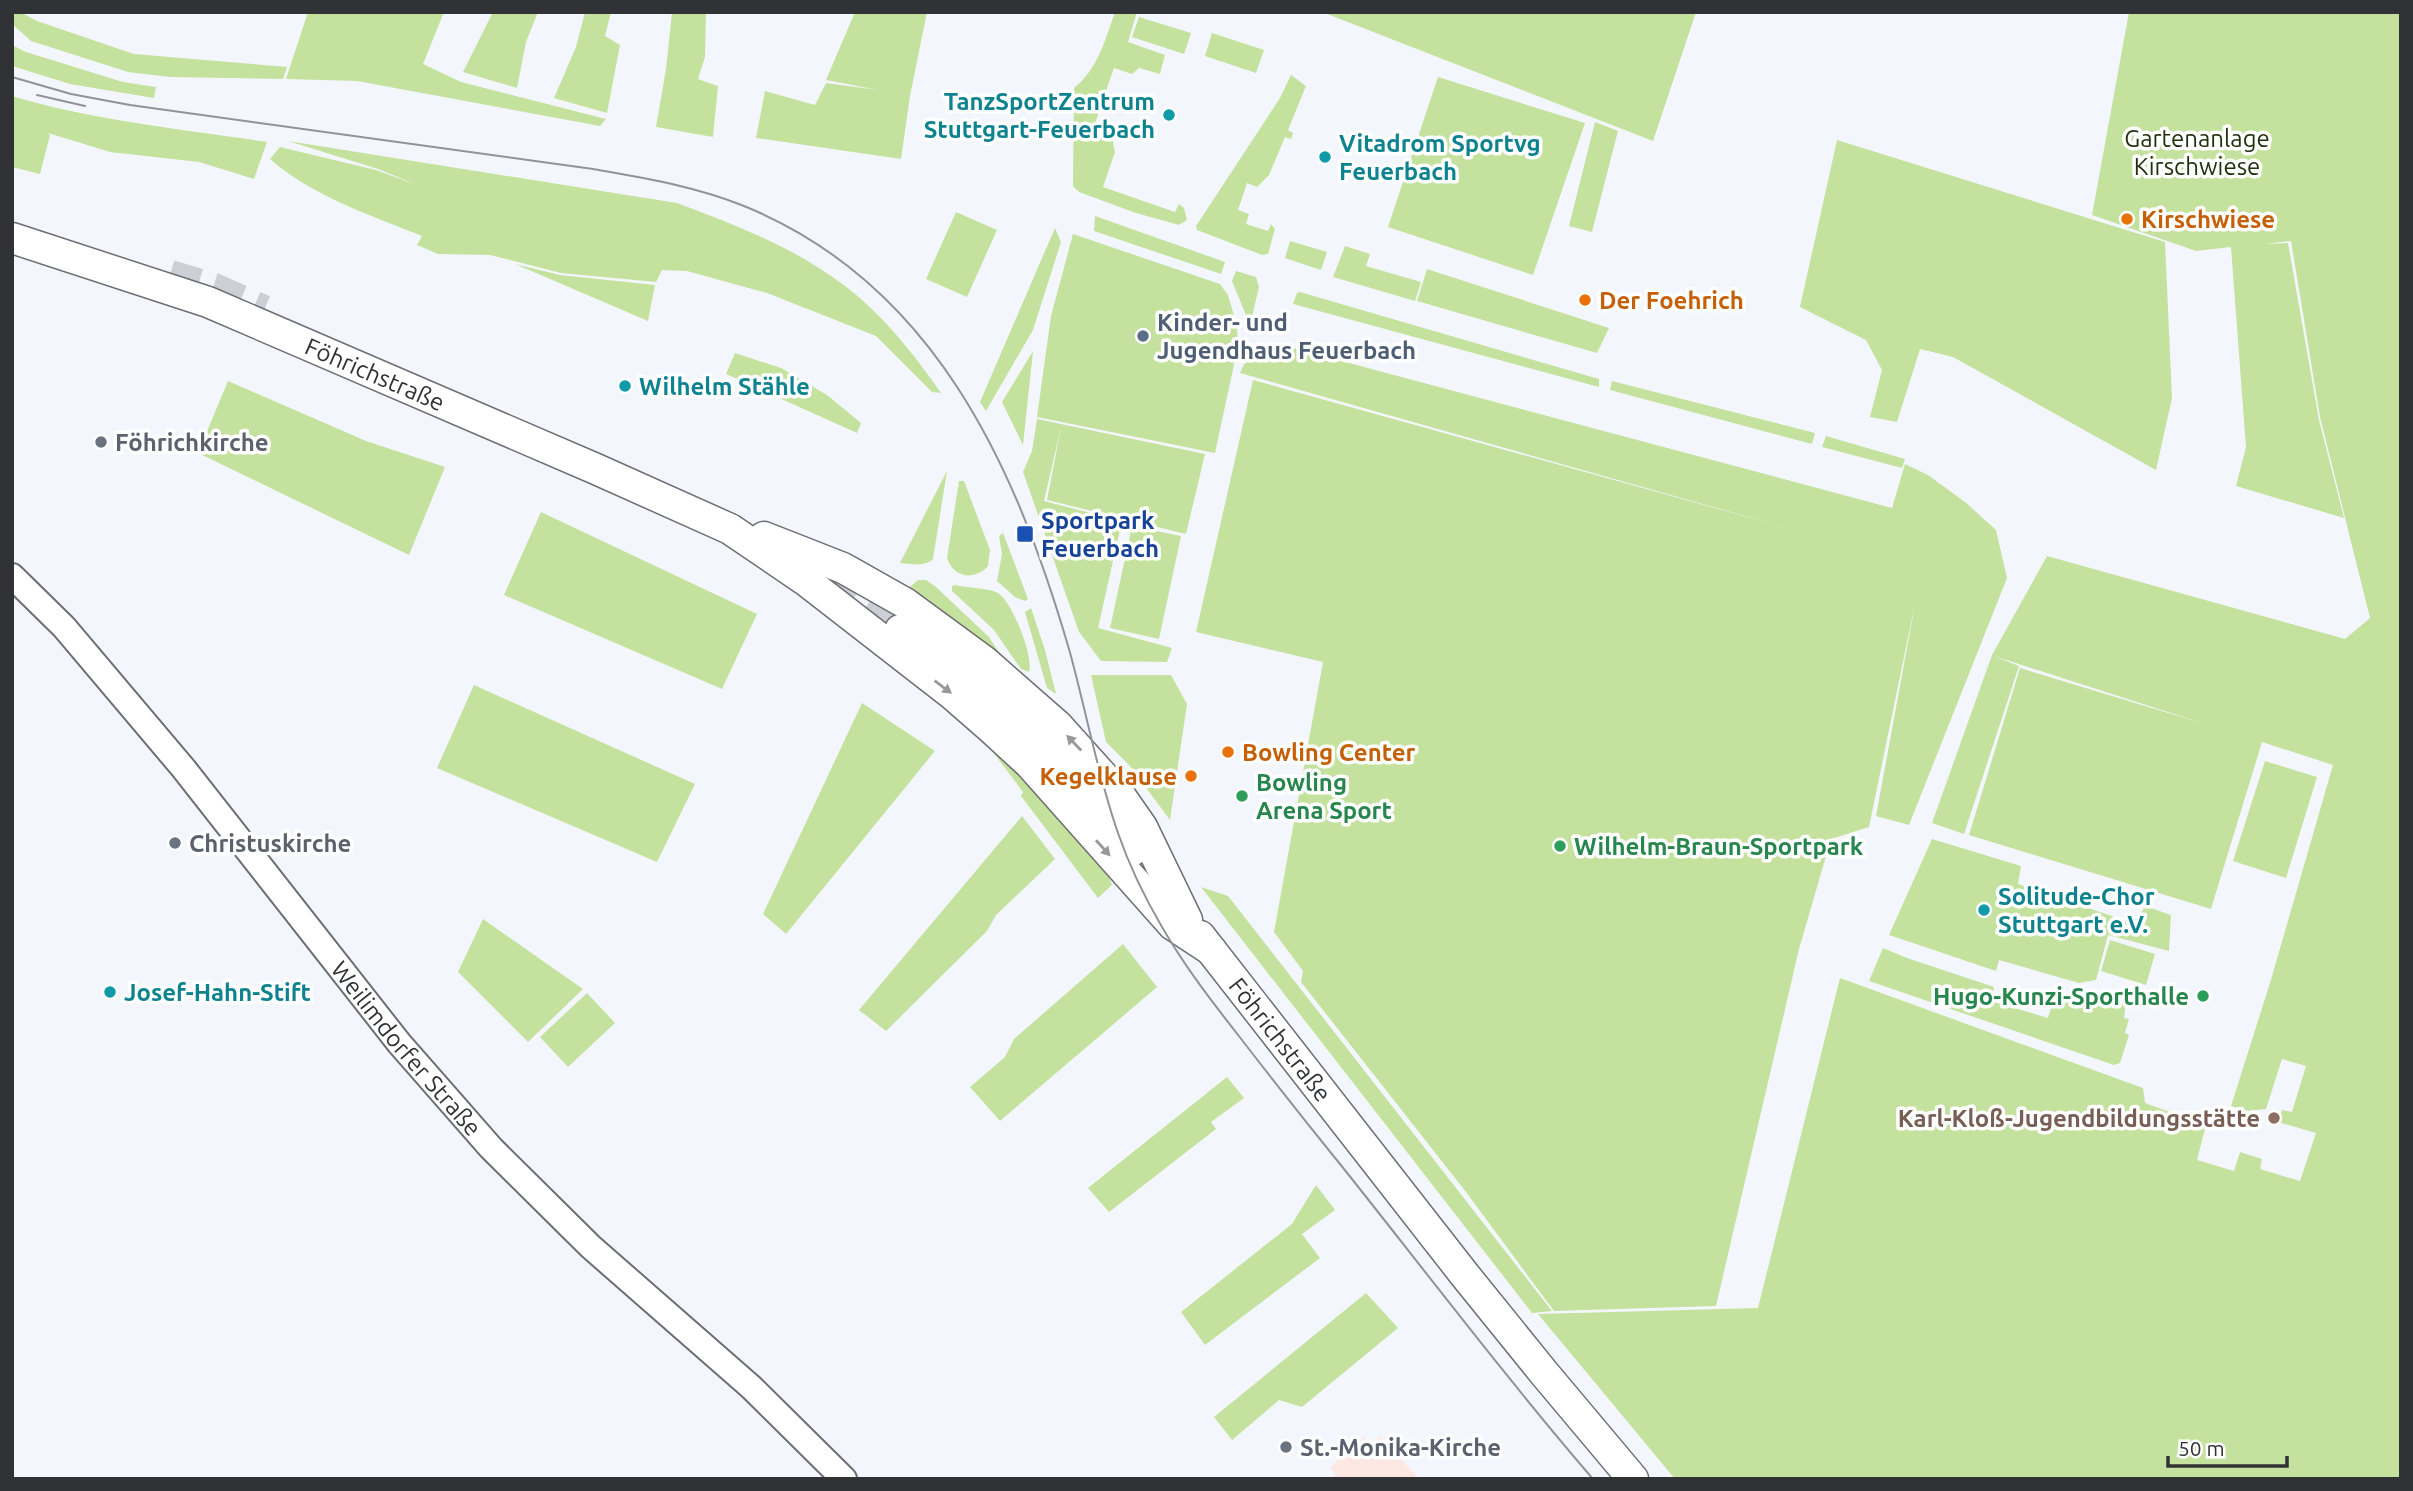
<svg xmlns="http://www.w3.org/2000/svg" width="2413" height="1491" font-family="Ubuntu,sans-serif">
	<rect width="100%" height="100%" fill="#f4f6fe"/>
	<path fill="#fce7e3" d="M 1380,1436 L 1419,1479 L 1330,1479 L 1336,1474 L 1330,1468 L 1364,1437 L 1371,1444 Z"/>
	<path fill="#c4e29d" d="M 12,12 L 20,12 L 37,21 L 134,54 L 287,67 L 283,79 L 170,77 L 128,72 L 31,41 L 12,24 Z
		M 308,12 L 444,12 L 423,64 L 461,82 L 606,119 L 600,126 L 357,81 L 286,79 Z
		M 493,12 L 538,12 L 526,42 L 517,88 L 463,72 Z
		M 585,12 L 611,12 L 605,36 L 620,45 L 607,113 L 554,98 L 576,47 Z
		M 672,12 L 706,12 L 705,57 L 698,79 L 718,86 L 713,137 L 656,127 L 666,69 Z
		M 855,12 L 927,12 L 910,96 L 901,159 L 756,138 L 765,91 L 815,105 L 826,83 L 878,90 L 826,80 Z
		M 1115,12 L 1137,12 L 1128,42 L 1165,55 L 1160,74 L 1139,68 L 1132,74 L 1114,68 L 1094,126 L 1111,132 L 1115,152 L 1103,187 L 1175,212 L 1179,204 L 1184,208 L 1187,220 L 1179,225 L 1136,213 L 1079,192 L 1073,186 L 1074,88 C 1098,69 1105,40 1115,12 Z
		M 1322,12 L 1696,12 L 1653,141 Z
		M 2129,12 L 2401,12 L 2401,1479 L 1675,1479 L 1538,1314 L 1758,1308 L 1840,978 L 2143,1088 L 2145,1103 L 2206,1125 L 2197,1160 L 2234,1171 L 2240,1152 L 2262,1159 L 2260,1169 L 2300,1181 L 2316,1133 L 2278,1122 L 2282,1110 L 2292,1112 L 2306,1066 L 2282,1059 L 2266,1109 L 2247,1111 L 2231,1106 L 2270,983 L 2333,765 L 2262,742 L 2211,909 L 1969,835 L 2020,668 L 2205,724 L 1994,656 L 2019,666 L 1964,834 L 1932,823 L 1992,655 L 2047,556 L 2345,639 L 2370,618 L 2320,417 L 2291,241 L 2265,244 L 2288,243 L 2319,420 L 2344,518 L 2236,486 L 2246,447 L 2231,247 L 2196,251 L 2092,215 Z
		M 1139,17 L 1191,33 L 1184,54 L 1132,37 Z
		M 1212,33 L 1264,50 L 1256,73 L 1205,56 Z
		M 12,45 L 26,52 L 123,82 L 156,87 L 154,98 L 70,84 L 12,66 Z
		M 1291,75 L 1306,86 L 1288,130 L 1293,133 L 1291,139 L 1285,137 L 1269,175 L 1257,187 L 1247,183 L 1238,210 L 1249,214 L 1246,224 L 1268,231 L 1271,224 L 1275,229 L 1268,254 L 1262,255 L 1197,230 L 1196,226 L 1280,98 Z
		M 1438,77 L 1585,123 L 1533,275 L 1388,227 Z
		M 12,96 C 95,121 182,129 267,142 L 254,179 L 199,162 L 110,152 L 48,133 L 50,135 L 40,174 L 12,167 Z
		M 1595,122 L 1618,131 L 1592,232 L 1569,226 Z
		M 1837,140 L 2165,242 L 2172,398 L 2156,470 L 1953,357 L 1920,349 L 1897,422 L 1870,417 L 1882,370 L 1866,340 L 1800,307 Z
		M 288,141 L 677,203 C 742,227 808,253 861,299 C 891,325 918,360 941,393 L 932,392 L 876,336 L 767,293 L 687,271 L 662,270 L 656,282 L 561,273 L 490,255 L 438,254 L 417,245 L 422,236 C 370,215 312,196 270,159 L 280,147 L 376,170 L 417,185 L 378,169 Z
		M 956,212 L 997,230 L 967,297 L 926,279 Z
		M 1095,216 L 1225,262 L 1221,274 L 1094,231 Z
		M 1055,228 L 1061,242 L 1033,330 L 986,411 L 980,402 Z
		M 1073,234 L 1220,284 L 1228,295 L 1237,326 L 1238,346 L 1215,453 L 1037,417 L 1051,316 Z
		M 1290,241 L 1327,252 L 1321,270 L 1285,258 Z
		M 1345,246 L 1370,254 L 1366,266 L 1421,282 L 1415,301 L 1333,277 Z
		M 515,264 L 560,275 L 655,285 L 648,321 Z
		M 1427,269 L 1609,328 L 1597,353 L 1417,301 Z
		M 1236,271 L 1256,277 L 1259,287 L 1250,325 L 1232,281 Z
		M 1300,292 L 1599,379 L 1599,387 L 1293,304 L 1297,293 Z
		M 1278,344 L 1892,508 L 1905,464 L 1928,475 L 1965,502 L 1996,530 L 2007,578 L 1909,825 L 1876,816 L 1916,599 L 1869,827 L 1831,839 L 1799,949 L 1716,1306 L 1554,1311 L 1466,1192 L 1301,982 L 1303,971 L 1274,932 L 1323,662 L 1196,632 L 1253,380 L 1798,531 L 1240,373 L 1244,364 L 1252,360 L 1268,363 L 1271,353 Z
		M 1033,351 L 1023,445 L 1002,402 Z
		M 735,353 L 781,368 L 827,395 L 861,423 L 857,433 L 726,374 Z
		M 228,381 L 366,441 L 445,467 L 409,555 L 198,453 Z
		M 1612,381 L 1815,433 L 1812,444 L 1610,390 Z
		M 1037,419 L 1205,454 L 1186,534 L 1047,500 L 1061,427 L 1044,501 L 1122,521 L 1098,628 L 1172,648 L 1167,662 L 1101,661 L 1079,632 L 1023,472 L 1032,451 Z
		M 1826,436 L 1905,459 L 1902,468 L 1822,447 Z
		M 947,471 L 933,559 C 925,567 911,564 900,563 Z
		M 959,481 L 964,481 L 990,550 L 988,566 C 975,581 953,578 947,558 Z
		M 541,512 L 757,614 L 722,689 L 504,595 Z
		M 1132,526 L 1181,536 L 1159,639 L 1110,628 Z
		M 1003,533 L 1028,599 L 1025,601 L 1015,597 L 997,581 L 1002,554 L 999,536 Z
		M 918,580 L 926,580 L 936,587 L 989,637 L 1004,660 L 905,591 Z
		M 955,585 C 967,588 988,588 998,593 C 1012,601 1034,657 1029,672 L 1021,669 L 994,630 L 952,591 L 952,586 Z
		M 1031,608 L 1045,650 L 1056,694 L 1047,688 L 1025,612 Z
		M 1091,675 L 1171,675 L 1187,704 L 1170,820 L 1129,765 L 1106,742 Z
		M 474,685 L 695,784 L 657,862 L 437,768 Z
		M 862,703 L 935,751 L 786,934 L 763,914 Z
		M 974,727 L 1104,862 L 1112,885 L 1098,898 L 1021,796 L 1023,792 Z
		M 2265,761 L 2317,777 L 2286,878 L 2233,861 Z
		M 1022,816 L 1055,859 L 996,915 L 987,931 L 886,1031 L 859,1010 Z
		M 1932,839 L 2021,866 L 2018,884 L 2135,924 L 2145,906 L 2171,915 L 2169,951 L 2108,935 L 2096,980 L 2079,983 L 1999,960 L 1996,971 L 1889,935 Z
		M 1201,887 L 1228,896 L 1552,1311 L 1532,1313 Z
		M 483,919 L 583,989 L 528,1042 L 458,972 Z
		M 2110,940 L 2155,954 L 2146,985 L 2101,971 Z
		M 1123,944 L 1157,987 L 1000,1121 L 970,1087 L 1005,1057 L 1014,1039 Z
		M 1883,948 L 1907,958 L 1994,987 L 1991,1001 L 2048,1018 L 2054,998 C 2068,998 2083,988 2097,992 C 2101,993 2103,996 2107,998 C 2120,1003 2128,998 2124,1018 L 2129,1019 L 2125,1033 L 2129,1035 L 2120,1063 L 2114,1065 L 1869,981 Z
		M 587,993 L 615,1023 L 568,1067 L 540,1037 Z
		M 1227,1077 L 1244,1098 L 1211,1122 L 1216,1129 L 1109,1212 L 1088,1188 Z
		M 1316,1185 L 1335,1210 L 1302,1234 L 1320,1258 L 1205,1345 L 1181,1312 L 1292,1224 Z
		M 1366,1293 L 1398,1328 L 1302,1407 L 1279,1400 L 1232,1440 L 1214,1417 Z"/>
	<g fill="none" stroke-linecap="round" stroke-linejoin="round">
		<path stroke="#cdcfd6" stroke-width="30" stroke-dasharray="30 15" stroke-linecap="butt" d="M 170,275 L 214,288 L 264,310
			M 828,583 L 900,630"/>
		<g stroke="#6c6e74" stroke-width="28">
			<g id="minor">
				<path id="s1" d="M 12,576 L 64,627 L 184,769 L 399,1043 L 491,1148 L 591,1247 L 751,1387 L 844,1479"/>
			</g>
		</g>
		<g stroke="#6c6e74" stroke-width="33">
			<g id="major">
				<path id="s2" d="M 12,238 L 208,302 L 596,469 L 730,529 L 805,580 L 953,695 L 992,729 L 1030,764 L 1173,925 L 1211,950"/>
				<path d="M 764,537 L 843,568 L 905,603 L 984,661 L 1058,726 L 1119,794 L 1142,827 L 1187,920"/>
				<path d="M 900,630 C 988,693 1065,766 1132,851"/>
				<path id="s3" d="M 1200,936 L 1464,1274 L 1544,1373 L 1633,1479"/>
			</g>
		</g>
		<use href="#minor" stroke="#fff" stroke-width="24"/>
		<use href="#major" stroke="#fff" stroke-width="30"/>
		<path stroke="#929399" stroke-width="2" d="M 12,77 L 71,94 L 130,105 L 593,169 C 644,178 695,186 744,206 C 933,283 1015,464 1069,649 C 1086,710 1097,773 1118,833 C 1129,865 1145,898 1162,927 C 1185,967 1213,1003 1242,1040 C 1275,1083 1309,1126 1344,1169 C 1426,1272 1507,1379 1593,1479
			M 37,95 L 85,106"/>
	</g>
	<defs><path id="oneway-solid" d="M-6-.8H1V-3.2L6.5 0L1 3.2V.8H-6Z" transform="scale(1.75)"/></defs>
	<g fill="#98989a">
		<use href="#oneway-solid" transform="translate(943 687) rotate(37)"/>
		<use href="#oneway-solid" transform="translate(1074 743) rotate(-134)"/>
		<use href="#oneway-solid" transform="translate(1103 848) rotate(48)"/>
	</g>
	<g fill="#0f9aa8" stroke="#fff" stroke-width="2.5">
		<circle cx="1169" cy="115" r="7"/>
		<circle cx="1325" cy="157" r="7"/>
		<circle cx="625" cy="386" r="7"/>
		<circle cx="1984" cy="910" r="7"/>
		<circle cx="110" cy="992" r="7"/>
	</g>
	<g fill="#e8710a" stroke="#fff" stroke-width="2.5">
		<circle cx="2127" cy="219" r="7"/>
		<circle cx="1585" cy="300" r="7"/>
		<circle cx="1228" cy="752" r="7"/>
		<circle cx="1191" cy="776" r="7"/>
	</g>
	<circle fill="#5c6f8a" stroke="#fff" stroke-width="2.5" cx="1143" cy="336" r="7"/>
	<g fill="#6b7280" stroke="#fff" stroke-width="2.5">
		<circle cx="101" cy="442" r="7"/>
		<circle cx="175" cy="843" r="7"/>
		<circle cx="1286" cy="1447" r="7"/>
	</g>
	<rect fill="#1a4fb4" stroke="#fff" stroke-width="2.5" x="1016" y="525" width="18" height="18" rx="3.5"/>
	<g fill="#2e9e5b" stroke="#fff" stroke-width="2.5">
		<circle cx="1242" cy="796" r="7"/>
		<circle cx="1560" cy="846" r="7"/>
		<circle cx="2203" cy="996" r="7"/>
	</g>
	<circle fill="#8d6e63" stroke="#fff" stroke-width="2.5" cx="2274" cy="1118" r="7"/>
	<g text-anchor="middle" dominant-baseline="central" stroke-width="7" stroke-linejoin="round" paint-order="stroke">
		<g font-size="24" font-weight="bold" fill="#0d838f" stroke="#fff" text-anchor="start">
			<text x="1155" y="101" text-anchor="end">TanzSportZentrum<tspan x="1155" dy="28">Stuttgart-Feuerbach</tspan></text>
			<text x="1339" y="143">Vitadrom Sportvg<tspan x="1339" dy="28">Feuerbach</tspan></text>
			<text x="639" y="386">Wilhelm Stähle</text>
			<text x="1998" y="896">Solitude-Chor<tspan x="1998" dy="28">Stuttgart e.V.</tspan></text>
			<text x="124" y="992">Josef-Hahn-Stift</text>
		</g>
		<g font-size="24" fill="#23300e" stroke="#fff">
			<text x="2197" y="138">Gartenanlage<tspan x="2197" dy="28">Kirschwiese</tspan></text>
		</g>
		<g font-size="24" font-weight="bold" fill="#c56008" stroke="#fff" text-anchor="start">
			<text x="2141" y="219">Kirschwiese</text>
			<text x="1599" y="300">Der Foehrich</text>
			<text x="1242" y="752">Bowling Center</text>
			<text x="1177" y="776" text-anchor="end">Kegelklause</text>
		</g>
		<g font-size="24" font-weight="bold" fill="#4e5e75" stroke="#fff" text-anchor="start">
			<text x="1157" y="322">Kinder- und<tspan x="1157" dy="28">Jugendhaus Feuerbach</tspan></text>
		</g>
		<g font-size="24" fill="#313235" stroke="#fff">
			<text stroke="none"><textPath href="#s2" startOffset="388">Föhrichstraße</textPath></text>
			<text stroke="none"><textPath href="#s3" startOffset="131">Föhrichstraße</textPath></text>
			<text stroke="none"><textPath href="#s1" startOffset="616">Weilimdorfer Straße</textPath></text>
		</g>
		<g font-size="24" font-weight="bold" fill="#5b616d" stroke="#fff" text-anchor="start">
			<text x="115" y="442">Föhrichkirche</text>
			<text x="189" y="843">Christuskirche</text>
			<text x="1300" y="1447">St.-Monika-Kirche</text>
		</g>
		<g font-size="24" font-weight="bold" fill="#164399" stroke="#fff" text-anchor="start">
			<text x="1041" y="520">Sportpark<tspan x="1041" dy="28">Feuerbach</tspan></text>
		</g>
		<g font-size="24" font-weight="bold" fill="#27864d" stroke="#fff" text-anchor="start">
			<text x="1256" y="782">Bowling<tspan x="1256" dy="28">Arena Sport</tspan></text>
			<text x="1574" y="846">Wilhelm-Braun-Sportpark</text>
			<text x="2189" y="996" text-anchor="end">Hugo-Kunzi-Sporthalle</text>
		</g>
		<g font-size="24" font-weight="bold" fill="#785e54" stroke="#fff" text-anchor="end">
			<text x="2260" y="1118">Karl-Kloß-Jugendbildungsstätte</text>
		</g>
	</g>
	<rect width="2413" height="1491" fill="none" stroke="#313235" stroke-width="28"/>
	<path d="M2168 1456v10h119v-10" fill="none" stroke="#313235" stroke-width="3.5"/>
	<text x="2178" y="1456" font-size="21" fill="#313235" stroke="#ffffff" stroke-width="5" paint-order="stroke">50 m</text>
</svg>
